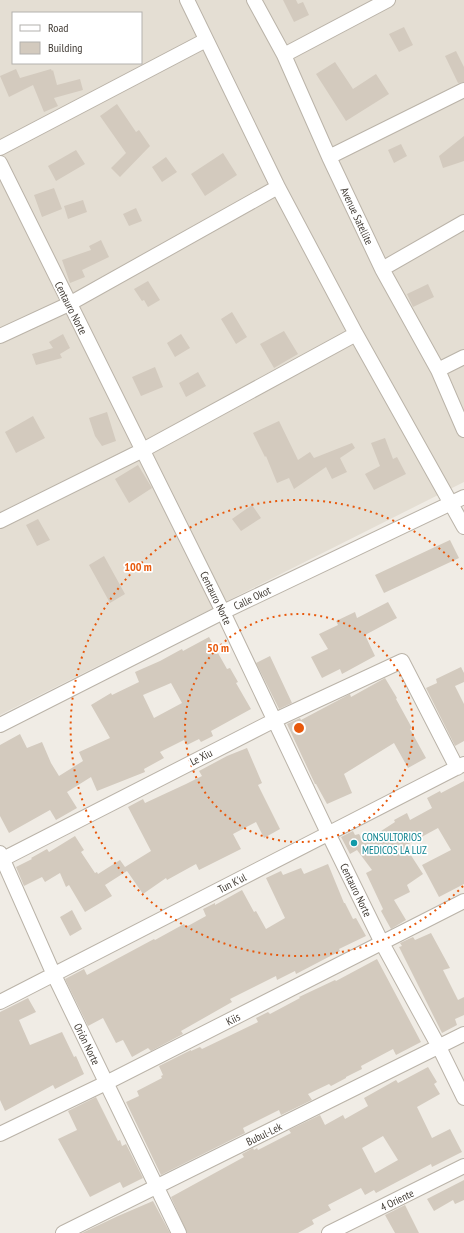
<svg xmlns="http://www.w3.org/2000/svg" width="464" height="1233" font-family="'PT Sans Narrow',sans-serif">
	<rect width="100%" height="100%" fill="#f0ece5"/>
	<path fill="#e4ded3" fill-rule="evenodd" d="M 0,0 L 464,0 L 464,482 L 0,715 ZM 13,13 L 141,13 L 141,63 L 13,63 Z"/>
	<path fill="#d3cabe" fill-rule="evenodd" d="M 283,0 L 296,0 L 298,4 L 303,2 L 309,15 L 294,22 Z
		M 404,27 L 413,45 L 399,52 L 389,34 Z
		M 456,51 L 464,67 L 464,82 L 458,83 L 445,56 Z
		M 335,62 L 353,89 L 376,74 L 389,94 L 346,121 L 316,74 Z
		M 16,69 L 20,78 L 51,69 L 52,71 L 53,70 L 57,85 L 80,79 L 83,90 L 54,98 L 58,106 L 44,112 L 33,85 L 9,97 L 0,76 Z
		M 117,104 L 136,132 L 139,130 L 150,146 L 120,177 L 111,168 L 126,153 L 100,116 Z
		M 464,136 L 464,161 L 443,168 L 439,156 Z
		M 401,144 L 407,156 L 394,163 L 388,150 Z
		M 76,150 L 85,164 L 56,181 L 48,166 Z
		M 223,153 L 237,175 L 205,196 L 191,174 Z
		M 166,157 L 177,172 L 162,182 L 152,167 Z
		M 54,188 L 62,209 L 42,217 L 34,195 Z
		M 83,200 L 87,212 L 68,219 L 64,206 Z
		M 136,208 L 142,221 L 129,226 L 123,214 Z
		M 101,240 L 109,257 L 82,270 L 85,277 L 70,283 L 62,260 L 91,250 L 89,246 Z
		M 148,281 L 160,300 L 148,307 L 144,300 L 142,301 L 134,289 Z
		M 428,284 L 434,297 L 413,307 L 407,294 Z
		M 232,312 L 247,337 L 236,344 L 221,319 Z
		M 284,331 L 298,354 L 274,368 L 260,344 Z
		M 63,334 L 70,348 L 60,354 L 62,358 L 36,365 L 32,354 L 53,348 L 49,342 Z
		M 181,334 L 190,348 L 175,357 L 167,343 Z
		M 155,367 L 163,387 L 141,396 L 132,377 Z
		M 198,372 L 206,386 L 186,397 L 179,383 Z
		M 107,412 L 116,441 L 102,446 L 95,436 L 89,418 Z
		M 33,416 L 45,438 L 16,453 L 5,432 Z
		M 279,421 L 298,460 L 310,452 L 314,458 L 352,443 L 355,448 L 340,458 L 347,472 L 332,479 L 326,467 L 294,489 L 289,478 L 277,483 L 266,456 L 265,457 L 253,433 Z
		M 385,438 L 393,459 L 397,457 L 406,474 L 374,490 L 365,474 L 380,466 L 371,443 Z
		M 138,465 L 152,488 L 129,503 L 115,479 Z
		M 252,505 L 261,518 L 241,531 L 232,519 Z
		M 38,519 L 50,540 L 37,546 L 26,525 Z
		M 450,540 L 459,558 L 384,593 L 375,575 Z
		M 104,556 L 125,594 L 110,603 L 89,565 Z
		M 388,602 L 397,618 L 365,635 L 375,656 L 342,674 L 340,669 L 322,678 L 311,657 L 328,649 L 319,634 L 338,625 L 336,621 L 355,612 L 357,618 Z
		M 209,637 L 227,669 L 230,668 L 238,682 L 236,683 L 251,709 L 211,731 L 213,736 L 201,742 L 199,739 L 187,745 L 184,740 L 160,752 L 164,758 L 144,769 L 145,772 L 97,791 L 91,777 L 67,792 L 77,808 L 56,820 L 50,810 L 9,833 L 0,816 L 0,745 L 20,734 L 27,748 L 42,742 L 51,763 L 59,776 L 83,761 L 79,752 L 110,738 L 91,705 L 111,693 L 112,695 L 139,682 L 135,672 L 160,661 L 182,649 L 183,651 ZM 171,683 L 182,703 L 154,718 L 143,695 Z
		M 270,656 L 292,703 L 279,709 L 256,663 Z
		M 461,667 L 464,673 L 464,682 L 455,686 L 464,704 L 464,741 L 455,746 L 426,688 L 437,683 L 436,679 Z
		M 385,678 L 397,698 L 396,699 L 412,728 L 410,729 L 426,758 L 408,768 L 394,743 L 344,774 L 352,793 L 327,804 L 316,784 L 315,784 L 287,724 L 300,718 L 301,720 L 350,694 L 351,697 Z
		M 247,748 L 262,783 L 258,785 L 280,829 L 264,838 L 256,822 L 233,834 L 241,849 L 199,870 L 196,864 L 167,880 L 166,878 L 143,894 L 127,871 L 105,885 L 112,896 L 85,912 L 69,885 L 66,887 L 60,873 L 45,882 L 42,877 L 24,886 L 16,867 L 32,859 L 31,858 L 47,849 L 49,852 L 75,836 L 84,850 L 81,852 L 95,873 L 97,872 L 98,874 L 120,860 L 125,867 L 151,851 L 128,807 L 143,799 L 145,803 L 186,784 L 202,776 L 199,771 L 227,756 Z
		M 464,781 L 464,884 L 439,897 L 422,865 L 451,850 L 438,828 L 405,846 L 423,874 L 407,885 L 410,892 L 394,900 L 406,920 L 391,929 L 381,911 L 383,909 L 366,873 L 372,870 L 357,850 L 350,854 L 341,837 L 353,831 L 355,835 L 359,834 L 364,842 L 395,822 L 394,820 L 407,813 L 410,820 L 432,808 L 427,798 L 440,791 L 441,793 Z
		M 328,864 L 344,903 L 345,903 L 353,919 L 356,918 L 366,936 L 339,949 L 340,951 L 296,974 L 295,971 L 277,980 L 276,976 L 230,999 L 232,1002 L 181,1031 L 183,1034 L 151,1051 L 148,1048 L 132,1057 L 123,1040 L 116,1043 L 103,1018 L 88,1026 L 65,979 L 84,969 L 87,975 L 154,939 L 155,940 L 184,924 L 186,927 L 206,916 L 203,909 L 215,903 L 215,905 L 242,890 L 254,912 L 256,911 L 266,929 L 285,918 L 266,878 L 281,871 L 283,875 L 301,868 L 304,874 Z
		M 72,910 L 82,929 L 70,936 L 60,917 Z
		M 431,933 L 450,968 L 443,970 L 458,1000 L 464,997 L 464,1015 L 455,1019 L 457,1025 L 442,1033 L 399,947 L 402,946 L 400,943 L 413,937 L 415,940 Z
		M 377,959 L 421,1042 L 396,1055 L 393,1049 L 361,1066 L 362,1069 L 346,1077 L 346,1078 L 331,1086 L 329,1084 L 308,1094 L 312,1100 L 281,1115 L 279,1110 L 243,1128 L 245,1133 L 161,1175 L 126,1102 L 139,1096 L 137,1091 L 162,1078 L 161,1076 L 163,1075 L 159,1066 L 191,1050 L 191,1051 L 200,1047 L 202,1049 L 258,1022 L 256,1018 L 268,1012 L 270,1014 L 300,998 L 299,997 L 335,980 L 336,981 Z
		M 28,998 L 36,1012 L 19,1020 L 30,1045 L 62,1032 L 74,1057 L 76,1056 L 84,1074 L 55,1089 L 53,1085 L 5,1111 L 0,1100 L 0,1012 Z
		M 428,1067 L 437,1082 L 434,1084 L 440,1094 L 417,1107 L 432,1138 L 450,1129 L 462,1152 L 432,1167 L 431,1164 L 376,1193 L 374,1190 L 365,1195 L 361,1188 L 328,1205 L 331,1210 L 312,1220 L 314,1224 L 298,1233 L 187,1233 L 171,1197 L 244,1157 L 242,1154 L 253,1148 L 254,1150 L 257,1148 L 258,1150 L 291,1133 L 289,1130 L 320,1115 L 325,1125 L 343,1115 L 345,1119 L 368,1106 L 364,1098 L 396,1080 L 398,1083 ZM 383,1136 L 398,1160 L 375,1173 L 362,1148 Z
		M 96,1097 L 118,1141 L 120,1140 L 122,1146 L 126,1144 L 143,1178 L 123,1188 L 120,1182 L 90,1197 L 58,1139 L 77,1130 L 68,1111 Z
		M 464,1180 L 464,1200 L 455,1204 L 453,1200 L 434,1211 L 427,1199 Z
		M 153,1201 L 170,1233 L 82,1233 L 118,1216 Z
		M 405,1205 L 419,1233 L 395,1233 L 385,1215 Z"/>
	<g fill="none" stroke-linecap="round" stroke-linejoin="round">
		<g stroke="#bab3a8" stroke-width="16">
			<path id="street" d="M 187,0 L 278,187 L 356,334 L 464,527
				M 254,0 L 284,55 L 329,157 L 382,269 L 438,370 L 464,430
				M 284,55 L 388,0
				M 0,148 L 206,40
				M 329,157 L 464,90
				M 0,163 L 223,612 L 328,833 L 382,943 L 439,1047 L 464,1098
				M 382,269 L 464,222
				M 0,336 L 69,304 L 278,187
				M 438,370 L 464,357
				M 0,521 L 143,450 L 356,334
				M 0,725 L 223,612 L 464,497
				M 0,853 L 54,975 L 179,1233
				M 3,859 L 275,720 L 402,661 L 457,768
				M 0,1002 L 464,764
				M 0,1134 L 106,1083 L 464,901
				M 63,1233 L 464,1034
				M 329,1233 L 464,1166"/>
		</g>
		<use href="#street" stroke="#fff" stroke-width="14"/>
	</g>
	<g fill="none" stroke="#e8590c" stroke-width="2" stroke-dasharray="2 4">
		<circle cx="299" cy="728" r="114"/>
		<path d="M463 886A228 228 0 1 1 463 570"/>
	</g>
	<circle fill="#0f9aa8" stroke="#fff" stroke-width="1.5" cx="354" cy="843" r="4"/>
	<g text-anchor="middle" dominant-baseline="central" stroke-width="3.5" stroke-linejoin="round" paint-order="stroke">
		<g font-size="11" fill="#423c35" stroke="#fff">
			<text transform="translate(357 216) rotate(65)">Avenue Satellite</text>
			<text transform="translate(71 308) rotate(63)">Centauro Norte</text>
			<text transform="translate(216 598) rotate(64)">Centauro Norte</text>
			<text transform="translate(252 598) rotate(-26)">Calle Okot</text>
			<text transform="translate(201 757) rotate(-27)">Le Xiu</text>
			<text transform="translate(232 883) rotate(-27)">Tun K'ul</text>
			<text transform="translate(356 890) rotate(64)">Centauro Norte</text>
			<text transform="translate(233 1019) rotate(-27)">Kiis</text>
			<text transform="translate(87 1044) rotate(64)">Orión Norte</text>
			<text transform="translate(264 1134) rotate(-26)">Bubul-Lek</text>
			<text transform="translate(397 1200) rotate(-26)">4 Oriente</text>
		</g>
		<g font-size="11" fill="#0d838f" stroke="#fff" text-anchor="start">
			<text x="362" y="837">CONSULTORIOS<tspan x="362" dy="13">MEDICOS LA LUZ</tspan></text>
		</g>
	</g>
	<circle cx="299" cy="728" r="6" fill="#e8590c" stroke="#fff" stroke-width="2"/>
	<g font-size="12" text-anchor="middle" font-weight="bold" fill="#e8590c" stroke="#fff" stroke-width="3.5" stroke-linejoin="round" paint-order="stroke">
		<text x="138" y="571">100 m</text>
		<text x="218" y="652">50 m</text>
	</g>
	<rect x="12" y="12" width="130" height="52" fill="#ffffff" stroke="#b3b1ae"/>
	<rect x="20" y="25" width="20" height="6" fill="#ffffff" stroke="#b3b1ae"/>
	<text x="48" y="32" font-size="12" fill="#423c35">Road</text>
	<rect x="20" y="42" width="20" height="12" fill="#d3cabe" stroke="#b3b1ae"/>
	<text x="48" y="52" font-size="12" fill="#423c35">Building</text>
</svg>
